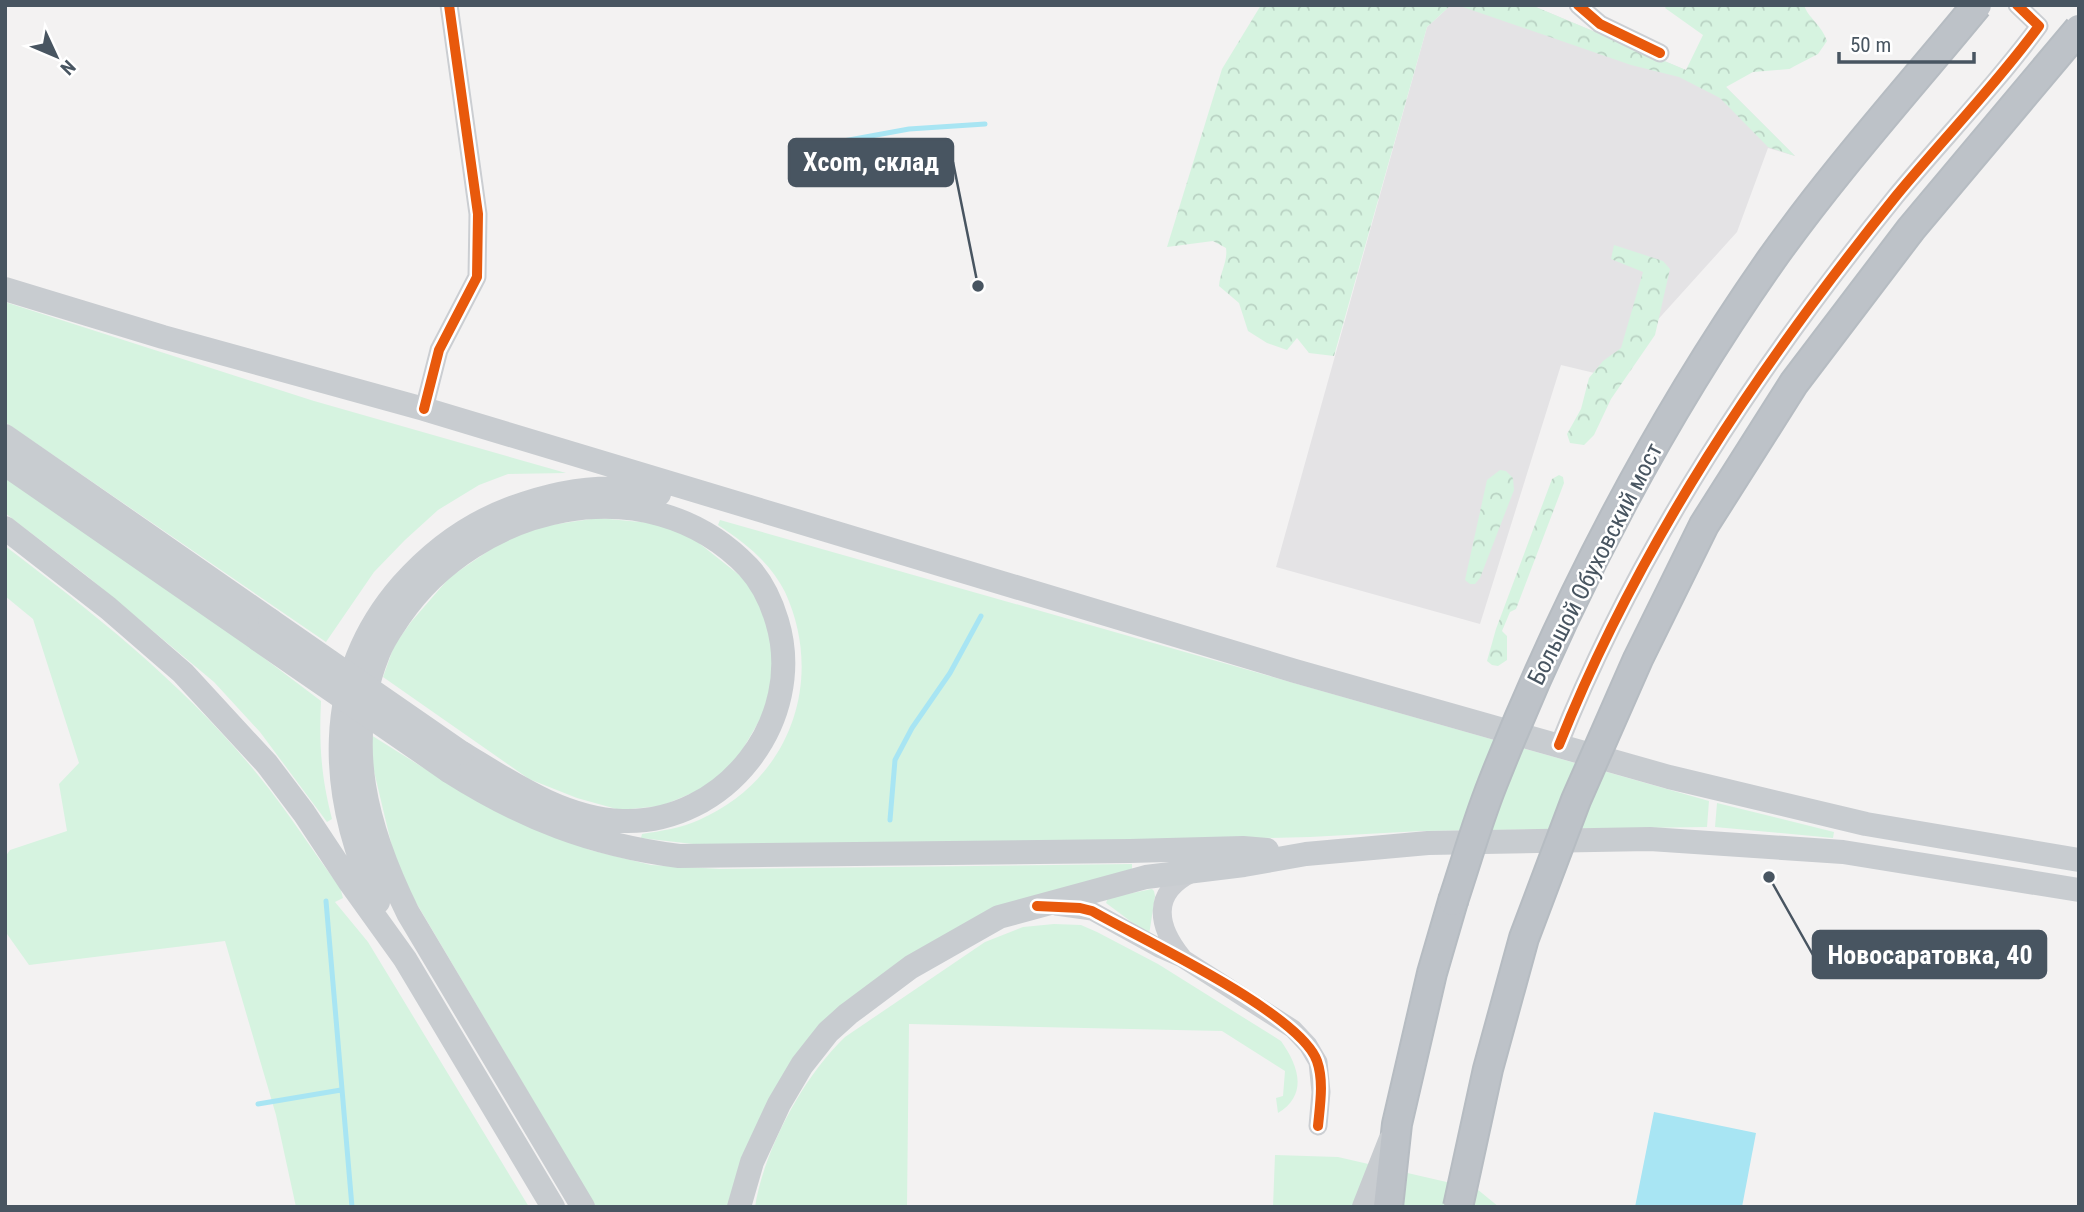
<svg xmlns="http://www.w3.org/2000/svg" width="2084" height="1212" font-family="'Roboto Condensed',sans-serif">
	<defs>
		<pattern id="forest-crowns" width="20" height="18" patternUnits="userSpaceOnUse" patternTransform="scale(1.75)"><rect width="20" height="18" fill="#d6f3e0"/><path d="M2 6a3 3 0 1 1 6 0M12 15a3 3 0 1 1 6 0" fill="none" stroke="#b9d2c3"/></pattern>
	</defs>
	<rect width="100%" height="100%" fill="#f3f2f2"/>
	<path fill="#e4e3e5" d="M 1451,5 L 1531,5 L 1726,87 L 1795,156 L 1768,148 L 1737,232 L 1607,376 L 1561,365 L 1480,624 L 1276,567 L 1427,27 Z"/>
	<path fill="#d6f3e0" d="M 5,302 L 314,401 L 566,473 L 508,474 L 479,485 L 438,510 L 405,540 L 374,572 L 326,642 L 5,422 Z
		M 5,475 L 252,649 L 321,701 C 319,745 321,776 332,819 L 327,822 L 260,732 L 214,682 L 87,576 L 5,513 Z
		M 598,518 L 661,524 L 695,540 L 743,578 L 758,599 L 771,638 L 773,675 L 766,709 L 733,766 L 702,789 L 661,806 L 620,810 L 577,798 L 529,779 L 383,677 L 394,646 L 411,622 L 450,577 L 503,541 L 544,526 Z
		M 720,520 L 1709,801 L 1707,827 L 1422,831 L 1310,837 L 1129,841 L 719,847 L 641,838 L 642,834 C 661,831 681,828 699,820 C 789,781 826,681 785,592 C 771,563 744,542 718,525 Z
		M 5,546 C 95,614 187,687 258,775 C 288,811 312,851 340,887 L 343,898 L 335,902 L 368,942 L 529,1207 L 296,1207 L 276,1115 L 225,941 L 29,965 L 7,934 L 5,922 L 5,857 L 10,850 L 67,831 L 59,784 L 79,763 L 33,619 L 5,596 Z
		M 371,735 L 470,797 L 590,850 L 651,865 L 720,869 L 1132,864 L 1132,869 L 992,908 L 824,1025 L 730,1207 L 596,1207 L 398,872 L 372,763 Z
		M 1717,803 L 1834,832 L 1833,838 L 1715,827 Z
		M 1152,889 L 1154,891 L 1155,896 L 1149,935 L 1106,903 L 1108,898 Z
		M 1054,924 L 1081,925 L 1097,932 L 1158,964 L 1281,1041 C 1298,1065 1309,1094 1278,1113 L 1276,1098 L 1283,1096 L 1285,1071 L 1222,1031 L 909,1024 L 907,1207 L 755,1207 C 764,1150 803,1077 845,1037 L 985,942 L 1023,927 Z
		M 1275,1155 L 1338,1157 L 1477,1189 L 1499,1207 L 1273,1207 Z"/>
	<path fill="url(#forest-crowns)" d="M 1261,5 L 1451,5 L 1427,27 L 1334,356 L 1309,353 L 1297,338 L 1287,350 L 1267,343 L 1248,331 L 1239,303 L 1219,286 C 1220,272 1228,262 1226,248 L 1213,241 L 1167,247 L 1222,69 Z
		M 1457,5 L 1531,5 L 1686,70 L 1703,35 L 1665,8 L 1667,5 L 1804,5 C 1808,18 1821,24 1827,41 L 1818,54 L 1789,69 L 1753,72 L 1726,87 L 1795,156 L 1768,147 L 1720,98 L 1679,77 L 1631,65 Z
		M 1614,245 L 1663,261 L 1670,269 L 1655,335 L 1611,399 L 1594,435 L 1584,445 L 1570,443 L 1567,434 L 1581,409 L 1589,378 L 1603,361 L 1621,348 L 1643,272 L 1611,259 Z
		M 1500,470 L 1506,471 L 1513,478 L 1514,490 L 1480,578 L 1475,584 L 1470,584 L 1465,580 L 1487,480 Z
		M 1559,475 L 1563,477 L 1564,483 L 1516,609 L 1510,612 L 1502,631 L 1507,636 L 1507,660 L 1498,666 L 1492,665 L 1487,661 L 1496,629 L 1552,479 Z"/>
	<path fill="#a8e5f3" d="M 1654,1112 L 1756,1133 L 1742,1207 L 1635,1207 Z"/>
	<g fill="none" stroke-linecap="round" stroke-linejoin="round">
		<path stroke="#a8e5f3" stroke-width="5" d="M 794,157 L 838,142 L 909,129 L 985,124
			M 890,820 L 895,760 L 912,728 L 950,673 L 981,616
			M 326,901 L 352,1207
			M 258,1104 L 341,1090"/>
		<g stroke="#b6bcc2" stroke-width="32">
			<path id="highway" d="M 1388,1207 L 1397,1124 L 1432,973 L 1453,901"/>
		</g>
		<path stroke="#cbced2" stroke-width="19" d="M 1578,5 L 1600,24 L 1660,53
			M 424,409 L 439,350 L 477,277 L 478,214 L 449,5
			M 1559,745 C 1639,544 1761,363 1896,196 C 1943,139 1995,86 2039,26 L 2017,5
			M 1056,906 L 1092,911 L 1159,948 L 1182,958 L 1293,1029 L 1308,1045 L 1318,1062 L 1321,1092 L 1318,1126
			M 1182,957 C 1157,926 1151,893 1192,873"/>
		<path stroke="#c8ccd0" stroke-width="24" d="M 5,289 L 163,337 L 424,409 L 1295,671 L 1669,777 L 1866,824 L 2079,860
			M 5,436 L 270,620
			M 5,464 L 259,640
			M 5,528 L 108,608 L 183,673 L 267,764 L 304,813 L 349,881 L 405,959 L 553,1207
			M 462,753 C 510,782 563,819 622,821 C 725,825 807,720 777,621 C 771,601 762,582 748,567 C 647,462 476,505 400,616 C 392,628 383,640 378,654 C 342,744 367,830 408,913 L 583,1207
			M 449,771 C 523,818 592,845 679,856 L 1130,851 L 1243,848 L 1267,850
			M 378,902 C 328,796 321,678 402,585 C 432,551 467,525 509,509 C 556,491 609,482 659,494
			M 739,1207 L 752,1162 L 779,1104 L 802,1065 L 828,1032 L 848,1014 L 911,967 L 999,917 L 1146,877 L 1244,865 L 1306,854 L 1428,843 L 1650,839 L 1843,852 L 2079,890
			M 1364,1207 L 1390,1141"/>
		<use href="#highway" stroke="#bdc2c8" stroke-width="28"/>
		<g stroke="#b6bcc2" stroke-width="32" stroke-linecap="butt">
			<path id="highway-bridge" d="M 1453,901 C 1466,862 1477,823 1492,785 C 1565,600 1657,423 1771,260 C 1834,171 1908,89 1977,5
				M 1458,1207 L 1488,1069 L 1524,938 L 1576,800 L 1638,659 L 1704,525 L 1794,383 L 1911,229 L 2079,29"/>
		</g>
		<path stroke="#c8ccd0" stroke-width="24" d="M 270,620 L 462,753
			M 259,640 L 449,771"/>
		<use href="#highway-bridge" stroke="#bdc2c8" stroke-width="28"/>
		<g stroke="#fff" stroke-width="15">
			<path id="cycleway" d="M 1578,5 L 1600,24 L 1660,53
				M 424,409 L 439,350 L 477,277 L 478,214 L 449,5
				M 1559,745 C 1639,544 1761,363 1896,196 C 1943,139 1995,86 2039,26 L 2017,5
				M 1037,906 L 1080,908 L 1092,911 C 1141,939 1300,1013 1317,1061 C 1324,1081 1320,1105 1318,1126"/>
		</g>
		<use href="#cycleway" stroke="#e8590c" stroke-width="10"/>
	</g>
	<g text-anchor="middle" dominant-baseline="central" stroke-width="5" stroke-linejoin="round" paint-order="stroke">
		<g font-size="24" fill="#485561" stroke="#fff">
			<text transform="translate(1595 564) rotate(-63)">Большой Обуховский мост</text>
		</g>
	</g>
	<path fill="none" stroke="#485561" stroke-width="2.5" d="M978 286L953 162M1769 877L1813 955"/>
	<g fill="#485561" stroke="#fff" stroke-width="2.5">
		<circle cx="978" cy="286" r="7"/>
		<circle cx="1769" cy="877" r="7"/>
	</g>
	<g fill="#485561" stroke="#485561" stroke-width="2.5">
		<rect x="789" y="139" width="164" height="47" rx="7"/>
		<rect x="1813" y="931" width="233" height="47" rx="7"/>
	</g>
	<g font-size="26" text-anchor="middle" font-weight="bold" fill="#fff">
		<text x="871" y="171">Xсom, склад</text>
		<text x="1930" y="964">Новосаратовка, 40</text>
	</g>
	<rect width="2084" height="1212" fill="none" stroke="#485561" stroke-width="14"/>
	<g transform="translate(56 56) rotate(134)" stroke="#ffffff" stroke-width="5" paint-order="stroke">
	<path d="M0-5L12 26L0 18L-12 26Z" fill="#485561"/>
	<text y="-10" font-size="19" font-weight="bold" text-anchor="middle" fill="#485561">N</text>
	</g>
	<path d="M1839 52v10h135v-10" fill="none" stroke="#485561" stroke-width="3.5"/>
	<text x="1850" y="52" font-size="21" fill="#485561" stroke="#ffffff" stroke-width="5" paint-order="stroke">50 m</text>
</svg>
